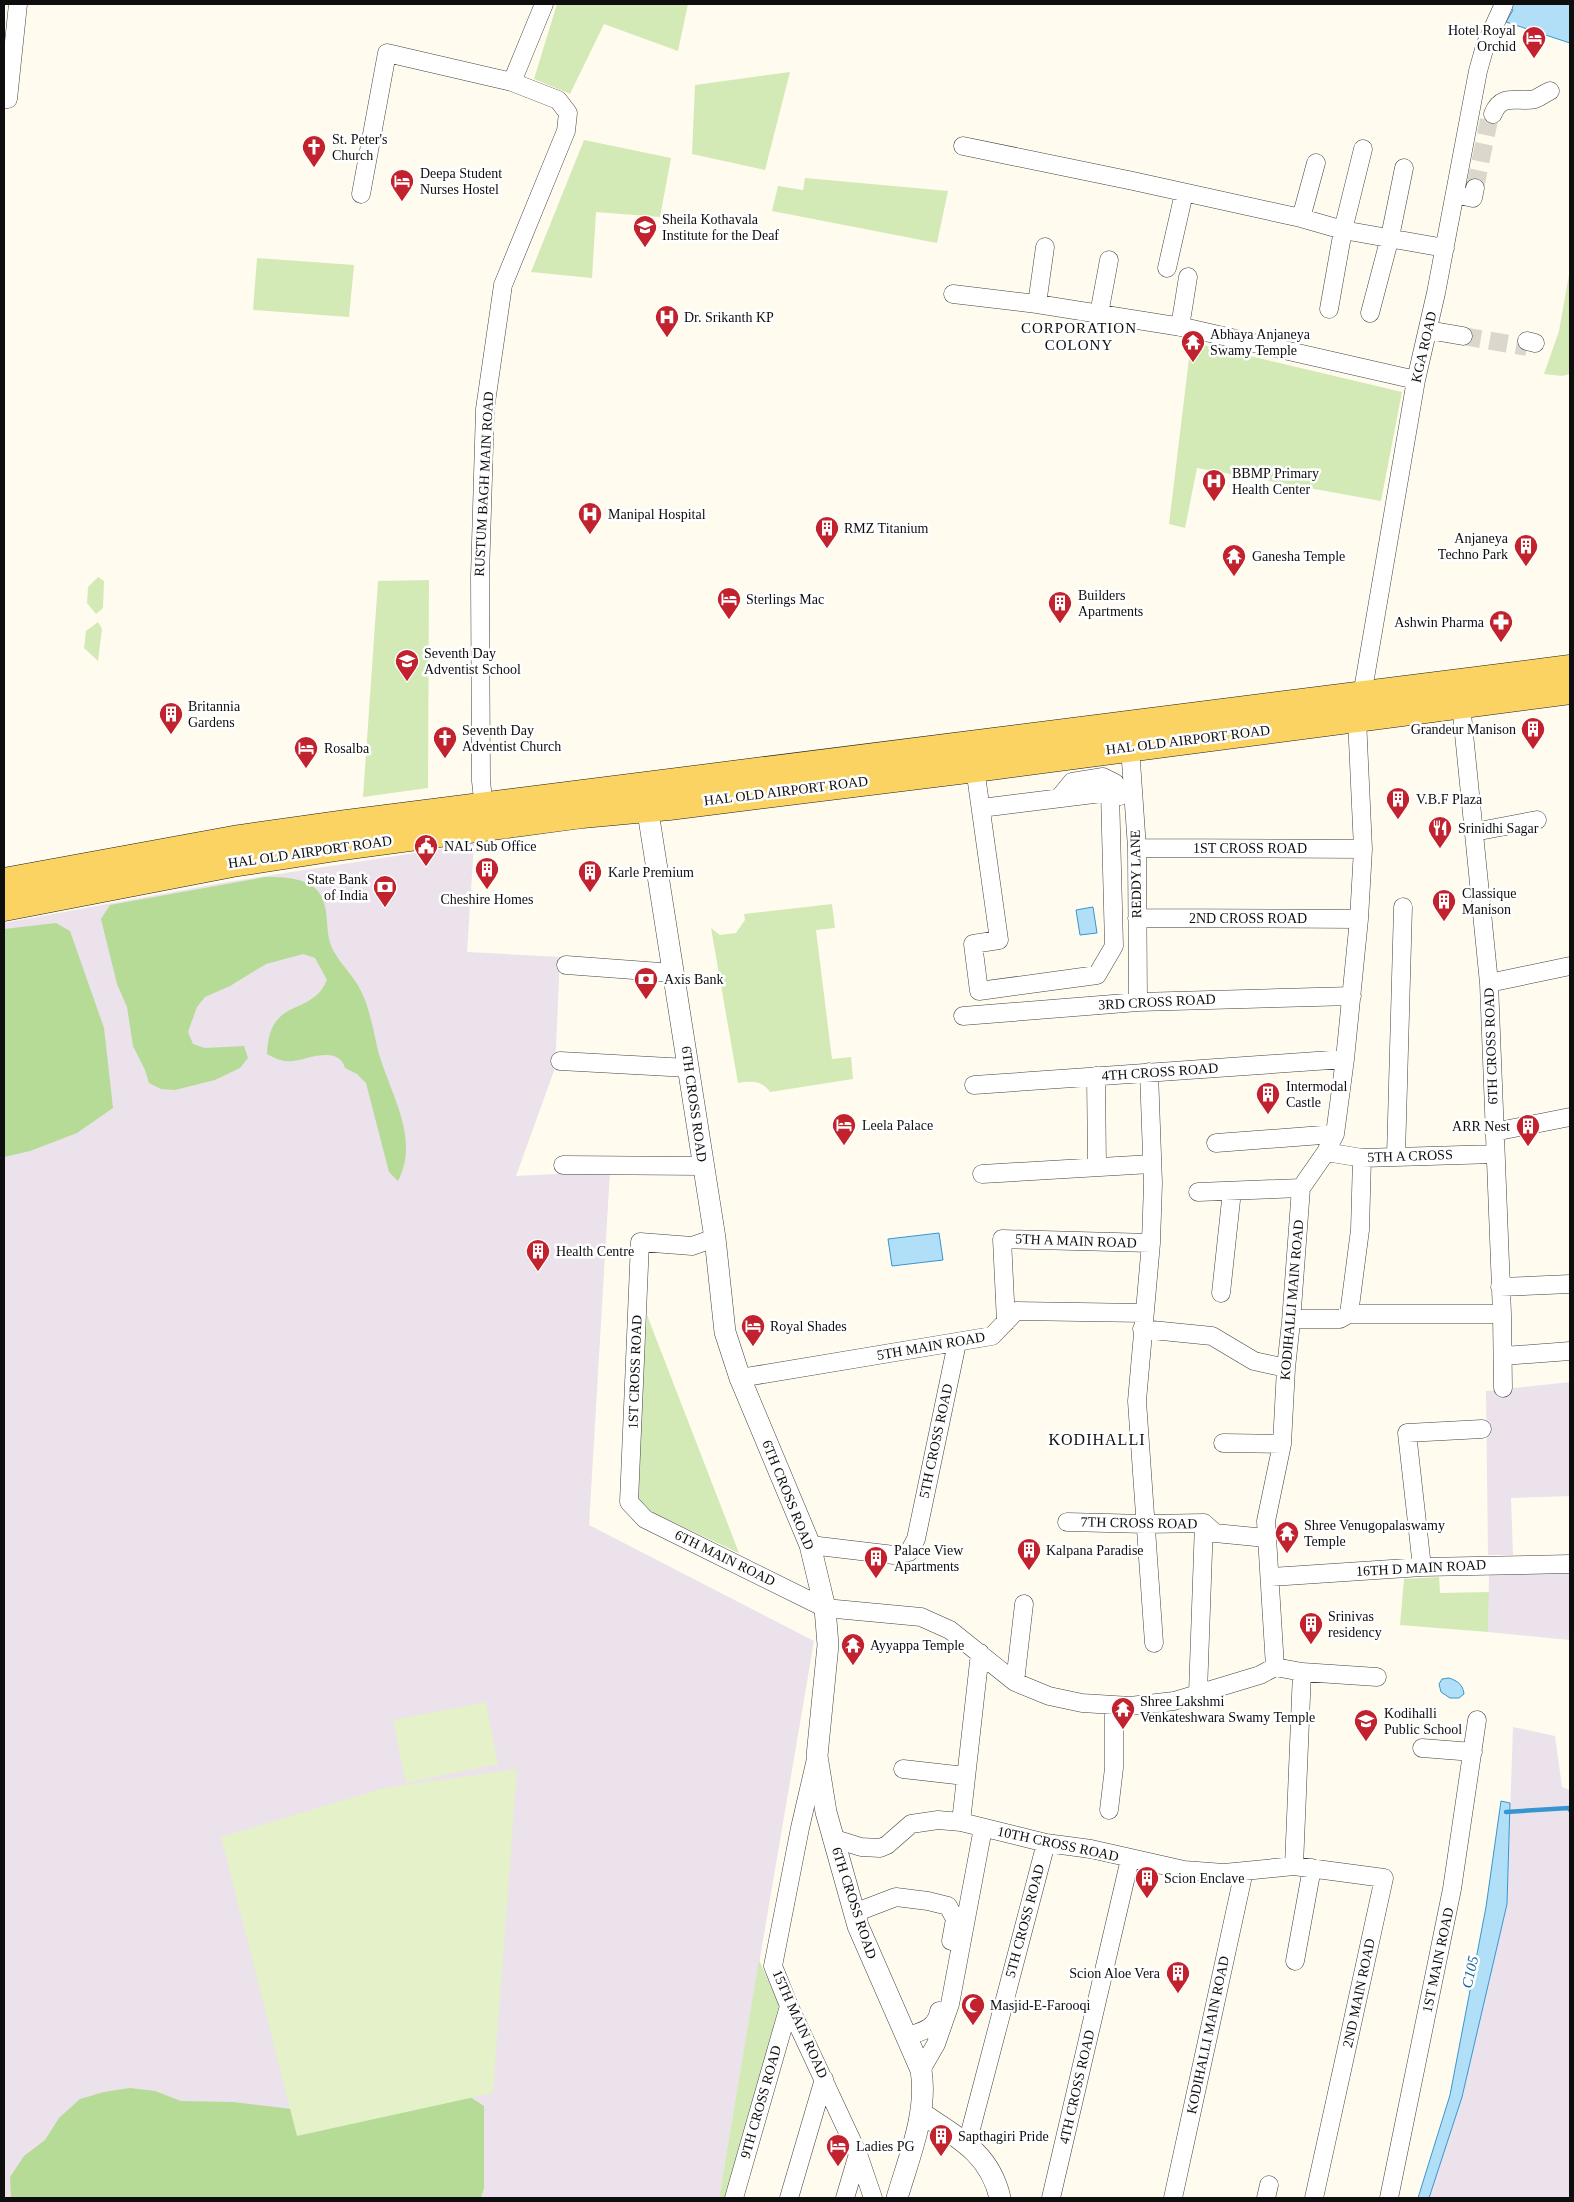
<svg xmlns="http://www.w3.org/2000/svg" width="1574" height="2202" font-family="'Times New Roman',serif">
	<rect width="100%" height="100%" fill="#fffbee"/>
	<path fill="#ebe2ec" d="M 474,844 L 467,952 L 560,957 L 555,1068 L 516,1176 L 610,1171 L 589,1525 L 814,1641 L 719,2198 L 4,2198 L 4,923 L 227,882 Z
		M 1570,1382 L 1570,1496 L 1511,1498 L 1513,1555 L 1488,1555 L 1486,1391 Z
		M 1570,1571 L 1570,1640 L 1488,1632 L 1489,1574 Z
		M 1513,1727 L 1555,1736 L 1562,1787 L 1570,1790 L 1570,2198 L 1429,2198 L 1462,2097 L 1507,1904 Z"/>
	<path fill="#d3eab7" d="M 557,4 L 688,4 L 678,51 L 604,24 L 570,94 L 534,79 Z
		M 790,72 L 765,170 L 692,154 L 695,85 Z
		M 584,140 L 671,158 L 660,217 L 596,212 L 592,278 L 531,272 Z
		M 805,178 L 948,191 L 937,243 L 772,211 L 778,186 L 803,190 Z
		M 257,258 L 354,265 L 349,317 L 253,310 Z
		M 1570,269 L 1570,374 L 1562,376 L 1544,374 L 1559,331 Z
		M 1191,342 L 1402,392 L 1381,501 L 1197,468 L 1185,528 L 1169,524 Z
		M 98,577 L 104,581 L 103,608 L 96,614 L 87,603 L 88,587 Z
		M 429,580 L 428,788 L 363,797 L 378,581 Z
		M 98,622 L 102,629 L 98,661 L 84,648 L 86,631 Z
		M 832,904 L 835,928 L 816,930 L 832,1059 L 851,1057 L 853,1079 L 770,1092 C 762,1080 750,1081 738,1083 L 711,928 L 720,935 L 736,933 L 745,920 L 744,914 Z
		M 647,1315 L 739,1553 L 651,1512 L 640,1502 L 636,1487 Z
		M 1439,1577 L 1440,1593 L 1489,1592 L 1488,1632 L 1400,1625 L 1404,1579 Z
		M 759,1960 L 779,2005 L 727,2198 L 719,2198 Z"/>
	<path fill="#b6db96" d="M 265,877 C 281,877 303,877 316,889 C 332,905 323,931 333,950 C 341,965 354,976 361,991 C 370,1008 374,1035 379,1054 C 391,1095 420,1139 398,1181 L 389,1172 L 366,1083 L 357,1074 L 345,1068 C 339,1045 308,1059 293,1061 C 283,1062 276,1059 267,1054 C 269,995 311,1018 327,980 L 315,958 L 303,954 L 266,964 L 230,986 L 205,997 L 197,1007 L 188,1032 L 193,1044 L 205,1048 L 244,1046 L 248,1058 L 240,1068 L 215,1080 L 175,1090 L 161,1089 L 149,1083 L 145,1070 L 133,1046 L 127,1007 L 117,984 L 101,919 L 110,905 Z
		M 56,923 L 70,931 L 104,1028 L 113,1108 L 77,1133 L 30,1151 L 4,1157 L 4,929 Z
		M 130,2088 L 155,2091 L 181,2101 L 233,2102 L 308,2111 L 459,2090 L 484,2106 L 484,2188 L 481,2198 L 11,2198 L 10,2177 L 24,2156 L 45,2140 L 59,2118 L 80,2099 L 104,2092 Z"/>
	<path fill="#e4f1c9" d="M 486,1702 L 498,1764 L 406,1783 L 393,1720 Z
		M 517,1769 L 493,2093 L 297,2136 L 221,1837 L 384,1788 Z"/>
	<path fill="#b2dff8" stroke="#3796d0" d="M 1501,4 L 1570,4 L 1570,43 L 1506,22 L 1513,10 Z
		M 1093,907 L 1097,933 L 1080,935 L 1076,910 Z
		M 939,1233 L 943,1260 L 892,1266 L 888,1239 Z
		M 1449,1678 C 1458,1681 1463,1685 1464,1694 L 1459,1698 L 1450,1698 L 1441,1692 L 1439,1684 L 1442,1679 Z
		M 1501,1801 L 1510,1803 L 1507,1904 L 1462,2097 L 1429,2198 L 1418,2198 L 1450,2095 L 1486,1907 Z"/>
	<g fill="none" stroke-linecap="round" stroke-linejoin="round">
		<path stroke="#3796d0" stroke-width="4.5" d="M 1506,1812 L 1569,1808 L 1570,1810"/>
		<path stroke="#dbd7cc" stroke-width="18" stroke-dasharray="18 9" stroke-linecap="butt" d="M 1475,188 L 1489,120
			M 1463,336 L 1527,347"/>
		<g stroke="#414141" stroke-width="19">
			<path id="minor" d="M 4,99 L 8,99 L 18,4
				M 1493,114 C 1501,92 1519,103 1535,99 C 1540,97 1545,93 1550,91
				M 963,146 L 1133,181 L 1301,218 L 1343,230 L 1445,248
				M 361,194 L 387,53 L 512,82
				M 1455,194 L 1473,198 L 1475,188
				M 1301,218 L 1316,163
				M 1167,268 L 1184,193
				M 953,294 L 1037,304 L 1188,328 L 1416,380
				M 1037,304 L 1045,247
				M 1329,309 L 1343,230 L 1363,149
				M 1370,313 L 1390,237 L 1404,168
				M 1099,314 L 1109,260
				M 1180,327 L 1188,277
				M 1428,330 L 1463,336
				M 1527,341 L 1535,343
				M 1365,695 L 1364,684 L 1416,380 L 1436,293 L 1478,71 L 1485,46 L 1504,4
				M 1461,704 L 1489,983 L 1502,1314 L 1503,1388
				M 1130,747 L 1137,848 L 1138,1002
				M 975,768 L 999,940 L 973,944 L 979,991 L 1097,975 L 1114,946 L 1110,792 L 981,808
				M 1059,798 L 1072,782 L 1103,777 L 1115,783 L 1120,796
				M 484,808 L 481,781 L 480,576 L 485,409 L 503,285 L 566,131 L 568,113 L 558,100 L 512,82 L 544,4
				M 1474,832 L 1537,820
				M 1137,848 L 1363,849
				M 1137,918 L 1359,919
				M 566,965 L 674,973
				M 1489,983 L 1570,966
				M 963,1016 L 1138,1002 L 1352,996
				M 560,1061 L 688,1068
				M 1149,1072 L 1153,1183 L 1151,1243 L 1137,1401 L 1154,1643
				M 1096,1076 L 1097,1166
				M 974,1085 L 1345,1059
				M 1494,1132 L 1570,1117
				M 1216,1143 L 1335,1134
				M 1326,1152 L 1362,1158 L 1495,1154
				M 1396,1156 L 1403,907
				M 563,1165 L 702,1166
				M 982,1174 L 1151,1164
				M 1198,1192 L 1301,1188
				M 715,1238 L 692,1246 L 640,1242 L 629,1502 L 645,1519 L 825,1608 L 921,1617 L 950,1630 L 1015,1682 L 1049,1696 L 1082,1703 L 1130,1706 L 1174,1701 L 1260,1675 L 1275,1667
				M 1500,1287 L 1570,1284
				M 1221,1293 L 1232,1191
				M 1349,1314 L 1360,1230 L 1362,1158
				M 1006,1322 L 1002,1239 L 1151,1243
				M 1291,1322 L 1297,1319 L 1340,1319 L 1349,1314 L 1502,1314
				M 1142,1329 L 1212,1336 L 1254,1361 L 1286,1368
				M 1504,1356 L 1570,1351
				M 740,1378 L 992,1336 L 1016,1311 L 1144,1313
				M 1223,1443 L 1282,1444
				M 1067,1522 L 1146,1524 L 1204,1523 L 1215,1533 L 1266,1538
				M 810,1545 L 894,1555 L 909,1552 L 916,1539 L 957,1343
				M 1422,1567 L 1407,1433 L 1482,1429
				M 1271,1577 L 1422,1567 L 1570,1564
				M 1302,1672 L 1377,1677
				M 1015,1682 L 1024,1604
				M 1198,1693 L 1204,1523
				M 1422,1748 L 1473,1752
				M 816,1759 L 800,1828 L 773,1966 L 789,2006 L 858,2154 L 873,2198
				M 903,1769 L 965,1776
				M 1109,1810 L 1114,1768 L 1114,1705
				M 961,1822 L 980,1653
				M 832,1838 L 861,1847 L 880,1848 L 887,1845 L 911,1824 L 938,1820 L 961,1822 L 1046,1843 L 1091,1849 L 1184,1870 L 1224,1873 L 1294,1866 L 1384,1878 L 1314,2198
				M 1294,1866 L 1302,1672 L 1275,1667 L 1266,1521 L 1282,1444 L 1286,1368 L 1291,1322 L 1301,1188 L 1326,1152 L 1335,1134 L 1345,1059 L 1359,919 L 1363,849 L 1357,719
				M 854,1913 L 896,1897 L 928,1901 L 948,1906 L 955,1919 L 951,1941
				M 1295,1961 L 1312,1868
				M 906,2037 C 922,2031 936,2029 939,2011
				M 921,2070 L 936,2044 L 950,2004 L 983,1828
				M 967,2144 L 1046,1843
				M 734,2198 L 789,2006
				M 789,2198 L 824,2079
				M 845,2198 L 858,2154
				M 1051,2198 L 1130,1859
				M 1173,2198 L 1244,1871
				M 1266,2198 L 1269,2185
				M 1389,2198 L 1452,1889 L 1477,1720"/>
		</g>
		<g stroke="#414141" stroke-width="22">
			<path id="tertiary" d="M 645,793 L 715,1238 L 725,1332 L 740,1378 L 810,1545 L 825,1608 L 828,1645 L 817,1756 L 826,1812 L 858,1926 L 921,2070 C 928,2113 909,2157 897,2198
				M 921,2113 C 957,2137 990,2153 1000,2198"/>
		</g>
		<g stroke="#1f1f1f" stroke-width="29">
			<path id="primary" d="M 4,882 L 239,839 L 345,824 L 1570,669
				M 4,907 L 232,863 L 336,847 L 582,814 L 669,806 L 975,768 L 1570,690"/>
		</g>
		<use href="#minor" stroke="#fff" stroke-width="18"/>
		<use href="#tertiary" stroke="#fff" stroke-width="21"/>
		<use href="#primary" stroke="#fbd362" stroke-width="28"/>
	</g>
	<defs>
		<g id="hotel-pin" transform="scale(1.25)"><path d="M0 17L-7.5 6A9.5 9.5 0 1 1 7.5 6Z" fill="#c1222d" stroke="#fff"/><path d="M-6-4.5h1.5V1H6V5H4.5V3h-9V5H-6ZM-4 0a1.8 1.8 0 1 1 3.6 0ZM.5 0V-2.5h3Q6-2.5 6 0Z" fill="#fff"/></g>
		<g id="church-pin" transform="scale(1.25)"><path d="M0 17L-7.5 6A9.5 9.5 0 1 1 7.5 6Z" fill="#c1222d" stroke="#fff"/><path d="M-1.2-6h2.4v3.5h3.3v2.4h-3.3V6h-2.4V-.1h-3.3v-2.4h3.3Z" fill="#fff"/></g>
		<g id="school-pin" transform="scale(1.25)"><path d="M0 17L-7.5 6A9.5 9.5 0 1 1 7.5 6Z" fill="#c1222d" stroke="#fff"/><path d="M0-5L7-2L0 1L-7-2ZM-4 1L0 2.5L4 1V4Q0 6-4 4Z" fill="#fff"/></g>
		<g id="hospital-pin" transform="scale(1.25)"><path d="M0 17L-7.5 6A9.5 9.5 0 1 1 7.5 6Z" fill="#c1222d" stroke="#fff"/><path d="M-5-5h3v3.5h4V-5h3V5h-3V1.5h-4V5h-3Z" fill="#fff"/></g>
		<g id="temple-pin" transform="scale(1.25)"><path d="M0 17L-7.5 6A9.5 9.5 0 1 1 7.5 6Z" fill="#c1222d" stroke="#fff"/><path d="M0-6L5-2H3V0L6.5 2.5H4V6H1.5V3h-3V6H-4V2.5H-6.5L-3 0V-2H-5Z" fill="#fff"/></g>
		<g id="building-pin" transform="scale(1.25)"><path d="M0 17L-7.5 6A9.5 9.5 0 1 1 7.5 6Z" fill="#c1222d" stroke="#fff"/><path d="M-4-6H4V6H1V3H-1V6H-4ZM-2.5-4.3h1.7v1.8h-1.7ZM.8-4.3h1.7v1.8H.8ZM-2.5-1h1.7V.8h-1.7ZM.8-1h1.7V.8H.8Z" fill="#fff"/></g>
		<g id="pharmacy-pin" transform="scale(1.25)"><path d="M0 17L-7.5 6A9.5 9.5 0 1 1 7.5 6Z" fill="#c1222d" stroke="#fff"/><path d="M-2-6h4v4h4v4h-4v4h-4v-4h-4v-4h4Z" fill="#fff"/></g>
		<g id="restaurant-pin" transform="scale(1.25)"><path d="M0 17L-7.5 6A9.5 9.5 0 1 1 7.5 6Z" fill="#c1222d" stroke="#fff"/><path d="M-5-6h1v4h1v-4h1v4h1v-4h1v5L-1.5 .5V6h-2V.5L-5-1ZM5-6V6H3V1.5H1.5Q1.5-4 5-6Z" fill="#fff"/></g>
		<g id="civic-pin" transform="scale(1.25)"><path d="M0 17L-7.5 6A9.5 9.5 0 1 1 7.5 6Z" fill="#c1222d" stroke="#fff"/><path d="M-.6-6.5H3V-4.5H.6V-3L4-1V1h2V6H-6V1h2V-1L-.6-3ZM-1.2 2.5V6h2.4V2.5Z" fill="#fff"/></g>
		<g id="bank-pin" transform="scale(1.25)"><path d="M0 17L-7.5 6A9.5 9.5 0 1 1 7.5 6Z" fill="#c1222d" stroke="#fff"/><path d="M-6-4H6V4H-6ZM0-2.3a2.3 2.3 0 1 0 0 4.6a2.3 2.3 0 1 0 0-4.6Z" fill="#fff"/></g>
		<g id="mosque-pin" transform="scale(1.25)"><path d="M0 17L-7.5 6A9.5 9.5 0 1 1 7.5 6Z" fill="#c1222d" stroke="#fff"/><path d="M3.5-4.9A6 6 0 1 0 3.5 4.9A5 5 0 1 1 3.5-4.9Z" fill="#fff"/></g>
	</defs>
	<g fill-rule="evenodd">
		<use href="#hotel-pin" x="1534" y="38"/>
		<use href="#church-pin" x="314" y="147"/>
		<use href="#hotel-pin" x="402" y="181"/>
		<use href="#school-pin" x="645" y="227"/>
		<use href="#hospital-pin" x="667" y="317"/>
		<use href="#temple-pin" x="1193" y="342"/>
		<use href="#hospital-pin" x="1214" y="481"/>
		<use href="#hospital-pin" x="590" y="514"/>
		<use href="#building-pin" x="827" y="528"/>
		<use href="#building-pin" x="1526" y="546"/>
		<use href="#temple-pin" x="1234" y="556"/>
		<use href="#hotel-pin" x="729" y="599"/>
		<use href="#building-pin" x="1060" y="603"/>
		<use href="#pharmacy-pin" x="1501" y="622"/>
		<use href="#school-pin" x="407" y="661"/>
		<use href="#building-pin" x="171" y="714"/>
		<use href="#building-pin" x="1533" y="729"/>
		<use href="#church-pin" x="445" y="738"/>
		<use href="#hotel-pin" x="306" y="748"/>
		<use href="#building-pin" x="1398" y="799"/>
		<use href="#restaurant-pin" x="1440" y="828"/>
		<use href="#civic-pin" x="426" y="846"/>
		<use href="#building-pin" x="487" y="869"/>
		<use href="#building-pin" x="590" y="872"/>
		<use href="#bank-pin" x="385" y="887"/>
		<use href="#building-pin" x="1444" y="901"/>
		<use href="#bank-pin" x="646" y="979"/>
		<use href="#building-pin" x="1268" y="1094"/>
		<use href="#hotel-pin" x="844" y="1125"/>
		<use href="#building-pin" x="1528" y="1126"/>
		<use href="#building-pin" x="538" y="1251"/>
		<use href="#hotel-pin" x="753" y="1326"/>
		<use href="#temple-pin" x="1287" y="1533"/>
		<use href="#building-pin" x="1029" y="1550"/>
		<use href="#building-pin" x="876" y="1558"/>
		<use href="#building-pin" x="1311" y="1624"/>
		<use href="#temple-pin" x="853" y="1645"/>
		<use href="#temple-pin" x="1123" y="1709"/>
		<use href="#school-pin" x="1366" y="1721"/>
		<use href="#building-pin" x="1147" y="1878"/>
		<use href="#building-pin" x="1178" y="1973"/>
		<use href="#mosque-pin" x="973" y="2005"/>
		<use href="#building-pin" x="941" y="2136"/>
		<use href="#hotel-pin" x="838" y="2146"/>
	</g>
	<g text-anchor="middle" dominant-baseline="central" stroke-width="5" stroke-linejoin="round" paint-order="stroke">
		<g font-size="14" fill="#0e0e0e" stroke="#fff" text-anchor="start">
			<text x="1516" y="30" text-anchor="end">Hotel Royal<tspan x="1516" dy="16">Orchid</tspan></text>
			<text x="332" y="139">St. Peter's<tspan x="332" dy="16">Church</tspan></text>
			<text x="420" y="173">Deepa Student<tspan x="420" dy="16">Nurses Hostel</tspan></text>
			<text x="662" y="219">Sheila Kothavala<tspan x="662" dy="16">Institute for the Deaf</tspan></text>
			<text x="684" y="317">Dr. Srikanth KP</text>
			<text x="1210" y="334">Abhaya Anjaneya<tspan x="1210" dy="16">Swamy Temple</tspan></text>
			<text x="1232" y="473">BBMP Primary<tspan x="1232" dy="16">Health Center</tspan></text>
			<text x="608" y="514">Manipal Hospital</text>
			<text x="844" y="528">RMZ Titanium</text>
			<text x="1508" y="538" text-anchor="end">Anjaneya<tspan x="1508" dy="16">Techno Park</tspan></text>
			<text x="1252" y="556">Ganesha Temple</text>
			<text x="1078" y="595">Builders<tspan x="1078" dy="16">Apartments</tspan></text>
			<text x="746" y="599">Sterlings Mac</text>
			<text x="1484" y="622" text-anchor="end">Ashwin Pharma</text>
			<text x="424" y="653">Seventh Day<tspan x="424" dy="16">Adventist School</tspan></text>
			<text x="188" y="706">Britannia<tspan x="188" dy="16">Gardens</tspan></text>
			<text x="1516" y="729" text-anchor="end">Grandeur Manison</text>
			<text x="462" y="730">Seventh Day<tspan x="462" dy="16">Adventist Church</tspan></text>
			<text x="324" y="748">Rosalba</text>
			<text x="1416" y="799">V.B.F Plaza</text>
			<text x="1458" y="828">Srinidhi Sagar</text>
			<text x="444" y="846">NAL Sub Office</text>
			<text x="608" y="872">Karle Premium</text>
			<text x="368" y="879" text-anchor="end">State Bank<tspan x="368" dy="16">of India</tspan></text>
			<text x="1462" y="893">Classique<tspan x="1462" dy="16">Manison</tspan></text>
			<text x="487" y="899" text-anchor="middle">Cheshire Homes</text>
			<text x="664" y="979">Axis Bank</text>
			<text x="1286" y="1086">Intermodal<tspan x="1286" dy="16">Castle</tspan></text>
			<text x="862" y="1125">Leela Palace</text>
			<text x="1510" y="1126" text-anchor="end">ARR Nest</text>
			<text x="556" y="1251">Health Centre</text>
			<text x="770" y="1326">Royal Shades</text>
			<text x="1304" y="1525">Shree Venugopalaswamy<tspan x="1304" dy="16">Temple</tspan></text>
			<text x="894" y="1550">Palace View<tspan x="894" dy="16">Apartments</tspan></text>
			<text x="1046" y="1550">Kalpana Paradise</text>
			<text x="1328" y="1616">Srinivas<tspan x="1328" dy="16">residency</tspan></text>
			<text x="870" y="1645">Ayyappa Temple</text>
			<text x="1140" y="1701">Shree Lakshmi<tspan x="1140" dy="16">Venkateshwara Swamy Temple</tspan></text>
			<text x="1384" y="1713">Kodihalli<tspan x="1384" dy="16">Public School</tspan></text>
			<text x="1164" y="1878">Scion Enclave</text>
			<text x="1160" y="1973" text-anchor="end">Scion Aloe Vera</text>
			<text x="990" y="2005">Masjid-E-Farooqi</text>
			<text x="958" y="2136">Sapthagiri Pride</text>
			<text x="856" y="2146">Ladies PG</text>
		</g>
		<g font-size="14" fill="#0e0e0e" stroke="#fff">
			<text transform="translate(1424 347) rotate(-77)">KGA ROAD</text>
			<text transform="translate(484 484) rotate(-87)">RUSTUM BAGH MAIN ROAD</text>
			<text transform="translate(1188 740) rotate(-7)">HAL OLD AIRPORT ROAD</text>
			<text transform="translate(786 791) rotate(-7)">HAL OLD AIRPORT ROAD</text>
			<text x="1250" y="848">1ST CROSS ROAD</text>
			<text transform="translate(310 852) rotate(-8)">HAL OLD AIRPORT ROAD</text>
			<text transform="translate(1136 874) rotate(-91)">REDDY LANE</text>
			<text x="1248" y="918">2ND CROSS ROAD</text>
			<text transform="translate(1157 1002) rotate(-3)">3RD CROSS ROAD</text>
			<text transform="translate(1491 1046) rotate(-92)">6TH CROSS ROAD</text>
			<text transform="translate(1160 1072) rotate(-4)">4TH CROSS ROAD</text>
			<text transform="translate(694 1104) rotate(82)">6TH CROSS ROAD</text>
			<text transform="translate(1410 1156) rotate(-2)">5TH A CROSS</text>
			<text transform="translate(1076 1241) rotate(2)">5TH A MAIN ROAD</text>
			<text transform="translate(1292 1300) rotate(-85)">KODIHALLI MAIN ROAD</text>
			<text transform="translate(931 1346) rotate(-10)">5TH MAIN ROAD</text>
			<text transform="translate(635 1372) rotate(-88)">1ST CROSS ROAD</text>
			<text transform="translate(936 1441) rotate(-78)">5TH CROSS ROAD</text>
			<text transform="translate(788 1495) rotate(68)">6TH CROSS ROAD</text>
			<text transform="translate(1139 1523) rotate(1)">7TH CROSS ROAD</text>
			<text transform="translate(725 1558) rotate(26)">6TH MAIN ROAD</text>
			<text transform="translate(1421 1568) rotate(-3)">16TH D MAIN ROAD</text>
			<text transform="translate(1058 1844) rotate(12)">10TH CROSS ROAD</text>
			<text transform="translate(854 1903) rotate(72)">6TH CROSS ROAD</text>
			<text transform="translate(1025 1921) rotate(-75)">5TH CROSS ROAD</text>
			<text transform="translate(1438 1960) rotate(-78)">1ST MAIN ROAD</text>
			<text transform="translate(1359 1993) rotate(-78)">2ND MAIN ROAD</text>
			<text transform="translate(800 2024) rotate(66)">15TH MAIN ROAD</text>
			<text transform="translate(1208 2035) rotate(-78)">KODIHALLI MAIN ROAD</text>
			<text transform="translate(1077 2087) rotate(-77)">4TH CROSS ROAD</text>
			<text transform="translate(761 2102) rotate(-74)">9TH CROSS ROAD</text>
		</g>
		<g font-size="15" letter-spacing="1" fill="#0e0e0e" stroke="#fff">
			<text x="1079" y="328">CORPORATION<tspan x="1079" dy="17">COLONY</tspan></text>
		</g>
		<g font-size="15" font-style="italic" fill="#1467a2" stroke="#fff">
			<text transform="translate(1470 1972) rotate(-77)">C105</text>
		</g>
		<g font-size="16" letter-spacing="1" fill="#0e0e0e" stroke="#fff">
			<text x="1097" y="1439">KODIHALLI</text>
		</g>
	</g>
	<rect width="1574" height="2202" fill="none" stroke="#0e0e0e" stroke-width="10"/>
</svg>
